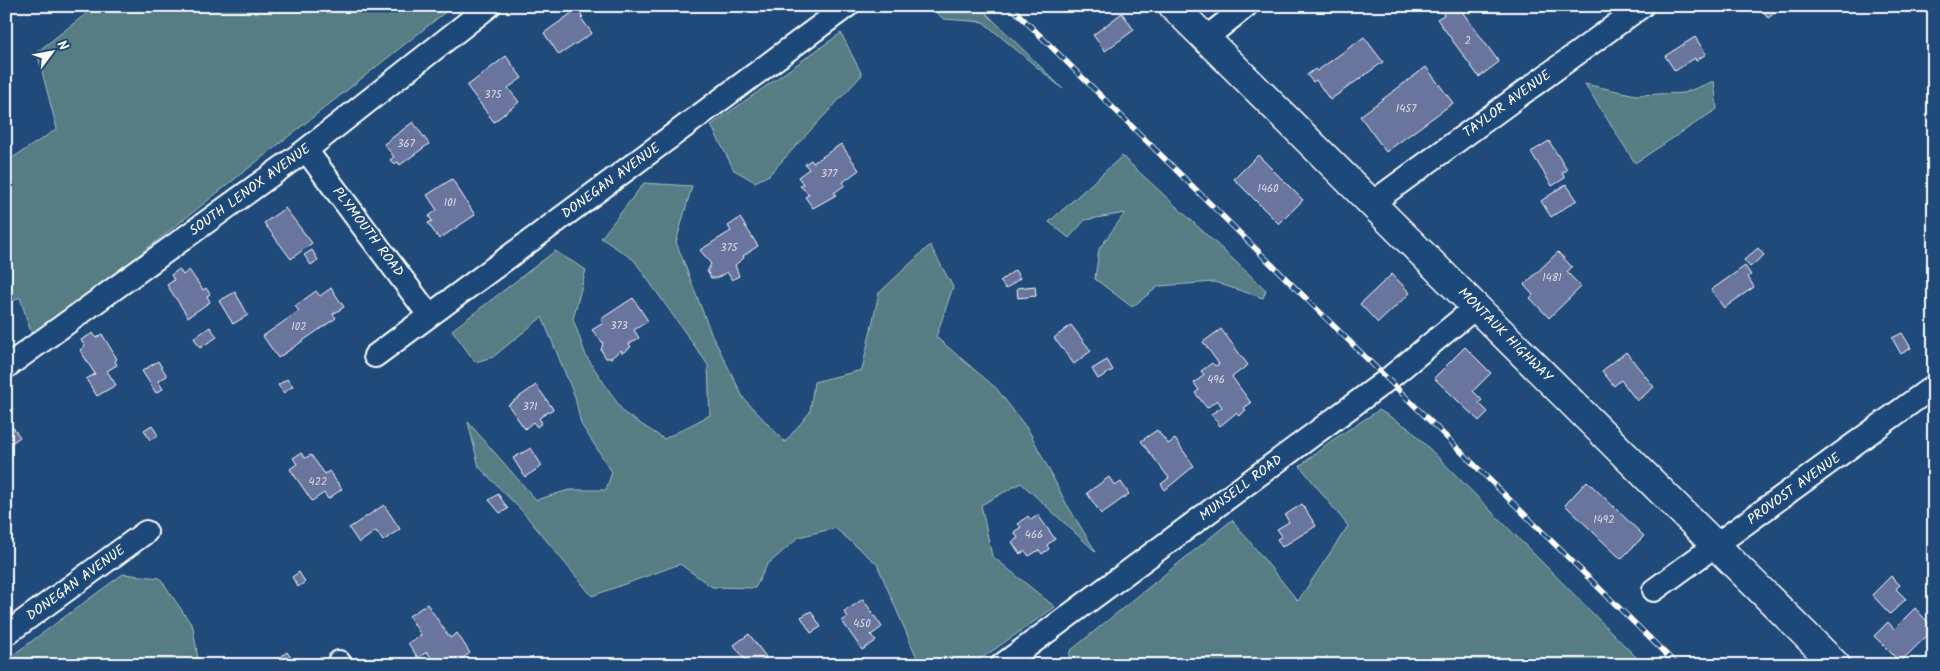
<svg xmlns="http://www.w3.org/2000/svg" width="1940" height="671" font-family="Kalam,sans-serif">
	<rect width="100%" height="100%" fill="#1f4a7a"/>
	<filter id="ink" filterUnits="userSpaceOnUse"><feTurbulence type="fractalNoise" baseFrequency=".02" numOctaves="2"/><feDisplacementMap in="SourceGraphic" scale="10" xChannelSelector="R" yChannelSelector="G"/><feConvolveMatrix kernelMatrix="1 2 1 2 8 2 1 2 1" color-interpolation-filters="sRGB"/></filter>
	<g filter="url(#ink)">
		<path fill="#577d83" stroke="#abbec1" d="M 96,6 L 453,6 L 33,339 L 20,297 L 6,306 L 6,162 L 57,129 L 37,52 Z
			M 928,6 L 979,6 L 1063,89 L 983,22 L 944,19 Z
			M 841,33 L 862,75 L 769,175 L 755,182 L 734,170 L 711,125 Z
			M 1714,81 L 1717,109 L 1635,163 L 1585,84 L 1636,95 L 1684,93 Z
			M 1122,156 L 1266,290 L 1263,298 L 1214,282 L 1159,286 L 1132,307 L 1095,279 L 1099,249 L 1125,213 L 1085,220 L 1069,238 L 1049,222 Z
			M 644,183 L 692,186 L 676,242 L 711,333 L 744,399 L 785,442 L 810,412 L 814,382 L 862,370 L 879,293 L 930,245 L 953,287 L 936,337 L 996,388 L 1029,431 L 1066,503 L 1096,552 L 1021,483 L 981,505 L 992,556 L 1055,607 L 972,665 L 920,665 L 877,564 L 835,528 L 799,537 L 767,565 L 755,588 L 712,587 L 680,564 L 592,596 L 523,512 L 479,467 L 468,422 L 536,500 L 569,490 L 606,490 L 612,472 L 581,424 L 575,397 L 542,317 L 493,357 L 475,362 L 452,330 L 555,251 L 586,270 L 573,319 L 586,356 L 624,413 L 664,439 L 710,415 L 708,365 L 634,260 L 601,238 Z
			M 1379,410 L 1410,429 L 1644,665 L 1068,665 L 1070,651 L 1232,520 L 1298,601 L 1348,526 L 1300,466 L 1331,441 Z
			M 123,574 L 160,578 L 193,627 L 199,665 L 6,665 L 6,660 Z"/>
		<path fill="#6a749d" stroke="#fff" d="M 1438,6 L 1458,6 L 1499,62 L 1479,77 L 1437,19 L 1444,15 Z
			M 1760,6 L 1785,6 L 1768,18 Z
			M 576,10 L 583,17 L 581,18 L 592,33 L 559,55 L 544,33 Z
			M 1122,13 L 1134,30 L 1105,51 L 1093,35 Z
			M 1364,37 L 1383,62 L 1330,100 L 1316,80 L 1313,82 L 1307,75 L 1315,69 L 1317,71 Z
			M 1695,37 L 1706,54 L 1696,61 L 1695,58 L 1675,71 L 1665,56 Z
			M 506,56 L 522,78 L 508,88 L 519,102 L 494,122 L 467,86 Z
			M 1426,67 L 1453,103 L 1386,152 L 1360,116 Z
			M 413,122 L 429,144 L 400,165 L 398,162 L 394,164 L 390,160 L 394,157 L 384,144 Z
			M 1549,141 L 1567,170 L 1562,173 L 1565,178 L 1552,186 L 1531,152 Z
			M 841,144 L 859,170 L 843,182 L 845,185 L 834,193 L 836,195 L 813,208 L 805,197 L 809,194 L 800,186 L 803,184 L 798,177 L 809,169 L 805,164 L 811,160 L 813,163 Z
			M 1258,155 L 1303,200 L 1279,224 L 1234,179 Z
			M 452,179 L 475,215 L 439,239 L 428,223 L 432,221 L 429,216 L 437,210 L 427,195 Z
			M 1566,184 L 1577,200 L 1551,217 L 1541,201 Z
			M 285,208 L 312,243 L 291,259 L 264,223 Z
			M 740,218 L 758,246 L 743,256 L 744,258 L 735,265 L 739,276 L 732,280 L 727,272 L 717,278 L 711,278 L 707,271 L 711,264 L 700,250 L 731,231 L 728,226 Z
			M 1758,248 L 1764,255 L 1750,267 L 1744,260 Z
			M 312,250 L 318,260 L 311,265 L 304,255 Z
			M 1558,252 L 1572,267 L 1567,272 L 1581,287 L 1549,318 L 1530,298 L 1533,295 L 1524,285 Z
			M 1745,266 L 1751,275 L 1748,277 L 1754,287 L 1724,308 L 1711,290 Z
			M 179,269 L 183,275 L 189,270 L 203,290 L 206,288 L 210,294 L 207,296 L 210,302 L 188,317 L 167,285 L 174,280 L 171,275 Z
			M 1015,270 L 1020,278 L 1006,289 L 1000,281 Z
			M 1392,274 L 1410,293 L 1378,323 L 1360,304 Z
			M 1035,286 L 1036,296 L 1018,298 L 1017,288 Z
			M 331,288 L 344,307 L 333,314 L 336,318 L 278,358 L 263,336 L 299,311 L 295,306 L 316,291 L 320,296 Z
			M 235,292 L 248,315 L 233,324 L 219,301 Z
			M 633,298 L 648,321 L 634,330 L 639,338 L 629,344 L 631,347 L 622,353 L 621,350 L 611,358 L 606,358 L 601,350 L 603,343 L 592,330 L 603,323 L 601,319 Z
			M 1071,325 L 1091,351 L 1074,364 L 1054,338 Z
			M 210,327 L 217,337 L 200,348 L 194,338 Z
			M 1221,329 L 1248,365 L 1232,377 L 1251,403 L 1244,408 L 1246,410 L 1239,416 L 1236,413 L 1220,426 L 1211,414 L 1222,407 L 1217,400 L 1207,408 L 1195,393 L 1199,390 L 1194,383 L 1204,375 L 1201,371 L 1212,363 L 1215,366 L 1219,364 L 1203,342 Z
			M 93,333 L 96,338 L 102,334 L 117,359 L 115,361 L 117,365 L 107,371 L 116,385 L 97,396 L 86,379 L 95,374 L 80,350 L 85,346 L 81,340 Z
			M 1902,333 L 1911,348 L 1901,354 L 1892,338 Z
			M 1465,347 L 1491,373 L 1473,391 L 1482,400 L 1479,403 L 1488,412 L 1479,421 L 1434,378 Z
			M 1626,352 L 1654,387 L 1637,401 L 1621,380 L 1614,386 L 1602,371 Z
			M 1107,360 L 1113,370 L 1098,379 L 1092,369 Z
			M 158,361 L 167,376 L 158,381 L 163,389 L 156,393 L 142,371 Z
			M 287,379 L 293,386 L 284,393 L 278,385 Z
			M 536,385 L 553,409 L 539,418 L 542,423 L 537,427 L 533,422 L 525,429 L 508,405 Z
			M 6,418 L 20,437 L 6,447 Z
			M 152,425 L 158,436 L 150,440 L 144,430 Z
			M 1157,430 L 1168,444 L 1175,439 L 1194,466 L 1165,490 L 1161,484 L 1169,478 L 1141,441 Z
			M 531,448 L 542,466 L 525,477 L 513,458 Z
			M 6,452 L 11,459 L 6,463 Z
			M 301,453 L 305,458 L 311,455 L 325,474 L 329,471 L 342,489 L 328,499 L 324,493 L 312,501 L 290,469 L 297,464 L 293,458 Z
			M 1109,477 L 1115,486 L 1121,482 L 1129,494 L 1101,514 L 1087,493 Z
			M 1587,481 L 1644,536 L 1621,559 L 1565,505 Z
			M 498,494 L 508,509 L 500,513 L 489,500 Z
			M 1302,504 L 1316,526 L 1282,547 L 1277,539 L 1282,536 L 1277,529 L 1289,522 L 1285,515 Z
			M 384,505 L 400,529 L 383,541 L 376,531 L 359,543 L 349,528 Z
			M 1038,515 L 1055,539 L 1047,545 L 1049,549 L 1042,554 L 1039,550 L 1029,556 L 1025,551 L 1020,554 L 1012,542 L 1018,538 L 1014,532 L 1021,527 L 1018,524 L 1028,516 L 1031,520 Z
			M 299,572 L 305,582 L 298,587 L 292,577 Z
			M 1891,576 L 1900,585 L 1896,589 L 1906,599 L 1890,614 L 1872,595 Z
			M 863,599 L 882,627 L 871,635 L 876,641 L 862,650 L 842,621 L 848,617 L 844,612 Z
			M 427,604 L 450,638 L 457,633 L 470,653 L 453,665 L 436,665 L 427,652 L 418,658 L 408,643 L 421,635 L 409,616 Z
			M 1915,608 L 1934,629 L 1900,662 L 1874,636 L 1888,622 L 1894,629 Z
			M 811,611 L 821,627 L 811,633 L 801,617 Z
			M 749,634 L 766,657 L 757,665 L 749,665 L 734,645 Z
			M 287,652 L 296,665 L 270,665 Z"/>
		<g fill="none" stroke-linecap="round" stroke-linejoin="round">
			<g stroke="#fff" stroke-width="26">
				<path id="minor" d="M 1206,38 L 1246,6
					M 306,150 L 429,315
					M 1372,203 L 1642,6
					M 375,356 L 847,6
					M 6,367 L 306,150 L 489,6
					M 1654,590 L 1934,386
					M 6,634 L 146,532
					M 339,662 L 341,665
					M 1002,665 L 1387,380 L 1476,307"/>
			</g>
			<g stroke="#fff" stroke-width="31">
				<path id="major" d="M 1173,6 L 1836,665"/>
			</g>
			<use href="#minor" stroke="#1f4a7a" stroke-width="22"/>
			<use href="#major" stroke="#1f4a7a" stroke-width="28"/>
			<g stroke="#fff" stroke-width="5.5">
				<path id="rail" d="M 1010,6 L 1677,665"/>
			</g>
			<use href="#rail" stroke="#1f4a7a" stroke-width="4" stroke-dasharray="11" stroke-linecap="butt"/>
		</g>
	</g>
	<g text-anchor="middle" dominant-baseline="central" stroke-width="4" stroke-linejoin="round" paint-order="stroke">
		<g font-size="11" fill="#dadce6">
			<text x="1468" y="41">2</text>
			<text x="493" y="95">375</text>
			<text x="1406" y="109">1457</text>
			<text x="406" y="144">367</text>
			<text x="829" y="174">377</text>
			<text x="1268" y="189">1460</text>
			<text x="450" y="203">101</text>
			<text x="729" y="248">375</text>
			<text x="1552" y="278">1481</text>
			<text x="619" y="326">373</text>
			<text x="299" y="327">102</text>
			<text x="1216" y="380">496</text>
			<text x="530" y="407">371</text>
			<text x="318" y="482">422</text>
			<text x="1604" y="520">1492</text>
			<text x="1034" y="535">466</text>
			<text x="862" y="624">450</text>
		</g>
		<g font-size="14" fill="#fff" stroke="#1f4a7a">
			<text transform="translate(1507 104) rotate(-36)">TAYLOR AVENUE</text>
			<text transform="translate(611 181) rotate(-36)">DONEGAN AVENUE</text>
			<text transform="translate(250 190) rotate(-36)">SOUTH LENOX AVENUE</text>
			<text transform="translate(368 232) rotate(53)">PLYMOUTH ROAD</text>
			<text transform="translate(1505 335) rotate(45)">MONTAUK HIGHWAY</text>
			<text transform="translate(1241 488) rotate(-37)">MUNSELL ROAD</text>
			<text transform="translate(1794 489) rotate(-36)">PROVOST AVENUE</text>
			<text transform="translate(76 583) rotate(-36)">DONEGAN AVENUE</text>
		</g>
	</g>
	<rect width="1940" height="671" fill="none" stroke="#1f4a7a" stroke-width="25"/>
	<rect x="12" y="12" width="1915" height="646" fill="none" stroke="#fff" stroke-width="2" filter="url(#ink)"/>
	<g transform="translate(52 52) rotate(58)" stroke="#1f4a7a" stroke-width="4" paint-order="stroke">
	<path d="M0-4L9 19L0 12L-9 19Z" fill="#ffffff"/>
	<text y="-8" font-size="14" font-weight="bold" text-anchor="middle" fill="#ffffff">N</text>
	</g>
</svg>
